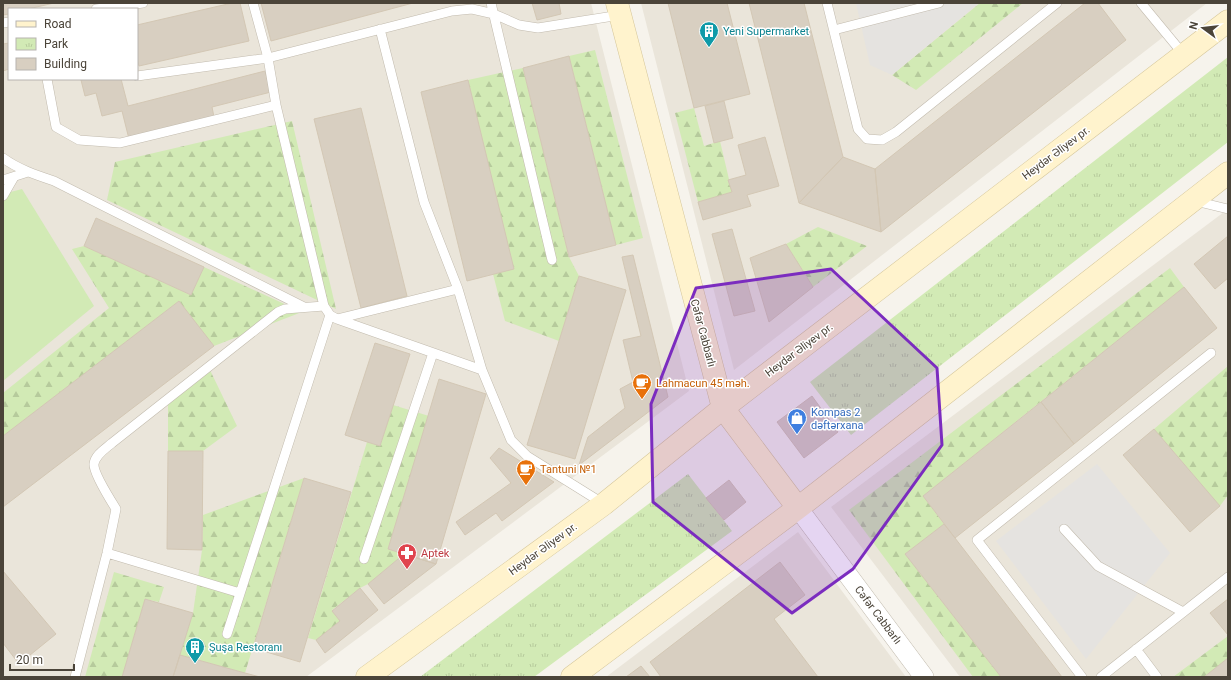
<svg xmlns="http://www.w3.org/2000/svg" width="1231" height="680" font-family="Roboto,sans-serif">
	<defs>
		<pattern id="forest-firs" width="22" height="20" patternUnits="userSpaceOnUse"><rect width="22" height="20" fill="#d2eab5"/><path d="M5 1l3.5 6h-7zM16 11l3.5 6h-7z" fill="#b6ca9c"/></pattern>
		<pattern id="park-tufts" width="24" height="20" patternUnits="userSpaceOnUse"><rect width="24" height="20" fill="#d2eab5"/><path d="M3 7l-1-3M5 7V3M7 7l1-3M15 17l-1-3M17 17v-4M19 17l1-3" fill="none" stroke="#b6ca9c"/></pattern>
	</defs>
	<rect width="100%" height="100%" fill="#f6f3ec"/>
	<path fill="#eae5da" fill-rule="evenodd" d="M 3,3 L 591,3 L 689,391 L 306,677 L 3,677 ZM 9,9 L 137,9 L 137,79 L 9,79 Z
		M 641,3 L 1207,3 L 734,370 Z
		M 1228,209 L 1228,677 L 960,677 L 831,507 Z
		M 798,532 L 906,677 L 606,677 Z"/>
	<path fill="#d2eab5" d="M 22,189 L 94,306 L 3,381 L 3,194 Z"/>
	<path fill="url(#forest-firs)" d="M 980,3 L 1023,3 L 916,90 L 892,75 Z
		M 595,50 L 643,238 L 616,245 L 569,56 Z
		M 523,68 L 569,257 L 579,276 L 559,341 L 505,321 L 493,274 L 468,80 Z
		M 694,108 L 704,146 L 720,141 L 732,192 L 698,202 L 675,113 Z
		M 292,121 L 336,309 L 107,200 L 115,162 Z
		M 818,227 L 867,246 L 813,287 L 786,244 Z
		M 84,246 L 191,295 L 204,267 L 302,312 L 214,346 L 179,301 L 3,436 L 3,393 L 109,308 L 72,249 Z
		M 1170,268 L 1184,287 L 923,496 L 944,524 L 905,554 L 1001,677 L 973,677 L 849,510 Z
		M 1228,366 L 1228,495 L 1220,506 L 1154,429 Z
		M 209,368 L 237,426 L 203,451 L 168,451 L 168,405 Z
		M 393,405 L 429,416 L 388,549 L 404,554 L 368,584 L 360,588 L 332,610 L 340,621 L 316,640 L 308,638 L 367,442 L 380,446 Z
		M 304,478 L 245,673 L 180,655 L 193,613 L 202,550 L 203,515 Z
		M 114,572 L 164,587 L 159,602 L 145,599 L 122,677 L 85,677 Z
		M 1228,636 L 1228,658 L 1204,677 L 1173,677 Z"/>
	<path fill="url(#park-tufts)" d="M 1228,57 L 1228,142 L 851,435 L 810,382 Z
		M 688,474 L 732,531 L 534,677 L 420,677 Z"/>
	<path fill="#e5e3e0" d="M 856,3 L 979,3 L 892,75 L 870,65 Z
		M 1097,464 L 1170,553 L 1086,659 L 996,541 Z"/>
	<path fill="#d8cfc1" stroke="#d3c7b4" d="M 3,3 L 54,3 L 28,9 L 9,9 L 9,14 L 3,15 Z
		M 232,3 L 240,3 L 249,41 L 139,66 L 137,58 L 137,25 Z
		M 261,3 L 413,3 L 271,41 Z
		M 532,3 L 559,3 L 561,14 L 537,20 Z
		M 668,3 L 727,3 L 750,94 L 694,108 Z
		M 749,3 L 804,3 L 843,157 L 799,203 Z
		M 1085,3 L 1098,3 L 1126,40 L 881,232 L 875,169 Z
		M 9,43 L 9,69 L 3,71 L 3,44 Z
		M 569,56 L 616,245 L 569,257 L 523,68 Z
		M 265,71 L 271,92 L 212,107 L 214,117 L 129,139 L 122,111 L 102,116 L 96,93 L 85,96 L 81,80 L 86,79 L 121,79 L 128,106 Z
		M 468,80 L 514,269 L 467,281 L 421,92 Z
		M 724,101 L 733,138 L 714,143 L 705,106 Z
		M 361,108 L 407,296 L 361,308 L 314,119 Z
		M 765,137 L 779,186 L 747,195 L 751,206 L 703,220 L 698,202 L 732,192 L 728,180 L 746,175 L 738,145 Z
		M 843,157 L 875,169 L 881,232 L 799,203 Z
		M 96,218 L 204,267 L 191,295 L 84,246 Z
		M 732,229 L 755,311 L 734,316 L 712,234 Z
		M 1228,236 L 1228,278 L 1215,289 L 1194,264 Z
		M 786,244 L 813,287 L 769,322 L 750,258 Z
		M 633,255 L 668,397 L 579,465 L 588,437 L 625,408 L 620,389 L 633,382 L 623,340 L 641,336 L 622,257 Z
		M 579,276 L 626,290 L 575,459 L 527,445 Z
		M 1184,287 L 1217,328 L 1074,444 L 1041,402 Z
		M 179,301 L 214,346 L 3,507 L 3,436 Z
		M 375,343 L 410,354 L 380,446 L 345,435 Z
		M 439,379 L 486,394 L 436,564 L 388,549 Z
		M 812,396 L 838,432 L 804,458 L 777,422 Z
		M 1041,402 L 1074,444 L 955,538 L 923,496 Z
		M 1154,429 L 1220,506 L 1190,532 L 1123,455 Z
		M 499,448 L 554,482 L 502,521 L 496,513 L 465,535 L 456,522 L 511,483 L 490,458 Z
		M 168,451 L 203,451 L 202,550 L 167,549 Z
		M 304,478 L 351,492 L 300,662 L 253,648 Z
		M 729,480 L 746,502 L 724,520 L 706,498 Z
		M 944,524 L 955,538 L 1062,677 L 1001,677 L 905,554 Z
		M 404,554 L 436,564 L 384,604 L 368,584 Z
		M 780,562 L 805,595 L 774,619 L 818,677 L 661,677 L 650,662 Z
		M 3,571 L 56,634 L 19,664 L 3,643 Z
		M 360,588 L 378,610 L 325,653 L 316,640 L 340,621 L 332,611 Z
		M 145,599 L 193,613 L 173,677 L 122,677 Z
		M 1228,599 L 1228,635 L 1210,613 Z
		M 180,655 L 245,673 L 260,677 L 173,677 Z
		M 1228,658 L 1228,677 L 1204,677 Z
		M 641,666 L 650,677 L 626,677 Z"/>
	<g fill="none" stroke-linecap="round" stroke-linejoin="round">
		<g stroke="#c2bbae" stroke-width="10">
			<path id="lane" d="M 491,3 L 552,260
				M 827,3 L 858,129 L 867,139 L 882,140 L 896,132 L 1057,3
				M 1141,3 L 1184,55
				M 96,9 L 143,3
				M 3,23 L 9,22
				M 380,29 L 424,202 L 458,289 L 482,370 L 511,440 L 527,456 L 604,504
				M 834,30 L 939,3
				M 137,76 L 268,58 L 253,3
				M 47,79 L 56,127 L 79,140 L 120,143 L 276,105 L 268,58 L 452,11 L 472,9 L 494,14 L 519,25 L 538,28 L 620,15
				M 276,105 L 324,306 L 330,315 L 337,319 L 482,370
				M 3,158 C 18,169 36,175 54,181 L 304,307
				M 3,180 L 28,172
				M 3,196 L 14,177
				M 1195,201 L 1228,209
				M 337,319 L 458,289
				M 1064,529 L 1098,566 L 1183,612
				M 107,553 L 240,593
				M 364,559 L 433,353
				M 227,634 L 330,315
				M 1136,649 L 1157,677
				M 75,677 L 107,553 L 116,509 C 111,501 93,472 94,464 C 95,455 105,449 112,443 L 278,312 L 285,309 L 324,306
				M 1082,677 L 977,540 L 1211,353
				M 1101,677 L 1228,577"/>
		</g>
		<g stroke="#c2bbae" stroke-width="20">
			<path id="street" d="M 798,508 L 924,677"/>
		</g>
		<g stroke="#d6c79b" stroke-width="23">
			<path id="secondary" d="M 617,3 L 723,408 L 798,508
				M 367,677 L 604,504 L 723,408 L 1228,21
				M 572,677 L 798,508 L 1228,173"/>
		</g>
		<use href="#lane" stroke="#fff" stroke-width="9"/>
		<use href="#street" stroke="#fff" stroke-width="19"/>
		<use href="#secondary" stroke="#fff3cd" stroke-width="22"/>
	</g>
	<path fill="#7b2cbf" fill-opacity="0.2" stroke="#7b2cbf" stroke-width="3" stroke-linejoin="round" d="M 831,269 L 937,368 L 942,445 L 853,569 L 792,613 L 653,502 L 651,404 L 696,288 Z"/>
	<defs>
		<g id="building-pin" transform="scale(1)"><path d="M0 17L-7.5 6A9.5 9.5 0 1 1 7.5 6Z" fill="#0f9aa8" stroke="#fff"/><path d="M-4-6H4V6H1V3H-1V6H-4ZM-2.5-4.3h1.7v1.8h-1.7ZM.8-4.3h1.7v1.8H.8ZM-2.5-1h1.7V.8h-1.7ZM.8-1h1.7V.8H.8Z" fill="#fff"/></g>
		<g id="cafe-pin" transform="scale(1)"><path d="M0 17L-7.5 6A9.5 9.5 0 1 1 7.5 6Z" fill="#e8710a" stroke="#fff"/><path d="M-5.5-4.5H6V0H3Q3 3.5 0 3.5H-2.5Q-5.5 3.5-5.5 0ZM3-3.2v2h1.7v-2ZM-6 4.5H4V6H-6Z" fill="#fff"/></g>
		<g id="shop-pin" transform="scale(1)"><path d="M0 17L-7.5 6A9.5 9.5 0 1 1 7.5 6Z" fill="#3f7fe0" stroke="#fff"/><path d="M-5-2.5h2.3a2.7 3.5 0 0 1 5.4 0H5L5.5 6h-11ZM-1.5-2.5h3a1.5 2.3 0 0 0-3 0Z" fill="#fff"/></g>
		<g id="pharmacy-pin" transform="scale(1)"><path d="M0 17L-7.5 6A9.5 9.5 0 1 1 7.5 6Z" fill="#e0444e" stroke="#fff"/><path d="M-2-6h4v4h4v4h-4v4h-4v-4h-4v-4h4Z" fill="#fff"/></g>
	</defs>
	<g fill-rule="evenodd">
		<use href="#building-pin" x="709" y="31"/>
		<use href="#cafe-pin" x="642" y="383"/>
		<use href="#shop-pin" x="797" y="418"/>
		<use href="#cafe-pin" x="526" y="469"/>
		<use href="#pharmacy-pin" x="407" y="553"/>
		<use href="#building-pin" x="195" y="647"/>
	</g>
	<g text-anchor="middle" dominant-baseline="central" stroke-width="3" stroke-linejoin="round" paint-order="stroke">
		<g font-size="11" fill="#0d838f" stroke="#fff" text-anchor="start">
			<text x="723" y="31">Yeni Supermarket</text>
			<text x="209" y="647">Şuşa Restoranı</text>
		</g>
		<g font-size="11" fill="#4b4439" stroke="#fff">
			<text transform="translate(1056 153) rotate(-37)">Heydər Əliyev pr.</text>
			<text transform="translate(703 333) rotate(75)">Cəfər Cabbarlı</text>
			<text transform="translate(799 350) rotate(-37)">Heydər Əliyev pr.</text>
			<text transform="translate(543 549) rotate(-36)">Heydər Əliyev pr.</text>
			<text transform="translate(878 615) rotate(53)">Cəfər Cabbarlı</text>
		</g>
		<g font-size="11" fill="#c56008" stroke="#fff" text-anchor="start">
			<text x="656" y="383">Lahmacun 45 mәh.</text>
			<text x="540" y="469">Tantuni №1</text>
		</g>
		<g font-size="11" fill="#366cbe" stroke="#fff" text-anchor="start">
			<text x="811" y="412">Kompas 2<tspan x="811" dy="13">dəftərxana</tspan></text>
		</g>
		<g font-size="11" fill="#be3a42" stroke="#fff" text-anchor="start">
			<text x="421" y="553">Aptek</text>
		</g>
	</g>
	<rect width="1231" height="680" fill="none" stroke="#4b4439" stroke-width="8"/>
	<rect x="8" y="8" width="130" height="72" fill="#ffffff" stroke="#b7b4b0"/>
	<rect x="16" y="21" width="20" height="6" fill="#fff3cd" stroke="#b7b4b0"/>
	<text x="44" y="28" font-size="12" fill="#4b4439">Road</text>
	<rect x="16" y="38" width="20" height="12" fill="url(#park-tufts)" stroke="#b7b4b0"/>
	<text x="44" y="48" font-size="12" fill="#4b4439">Park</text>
	<rect x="16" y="58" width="20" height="12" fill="#d8cfc1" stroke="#b7b4b0"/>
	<text x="44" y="68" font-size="12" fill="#4b4439">Building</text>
	<g transform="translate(1203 28) rotate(285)" stroke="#ffffff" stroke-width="3" paint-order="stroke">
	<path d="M0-3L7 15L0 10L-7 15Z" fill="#4b4439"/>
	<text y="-6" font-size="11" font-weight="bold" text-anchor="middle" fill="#4b4439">N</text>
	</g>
	<path d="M10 664v6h64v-6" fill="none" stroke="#4b4439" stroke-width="2"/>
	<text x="16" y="664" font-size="12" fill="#4b4439" stroke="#ffffff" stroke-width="3" paint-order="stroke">20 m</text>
</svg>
